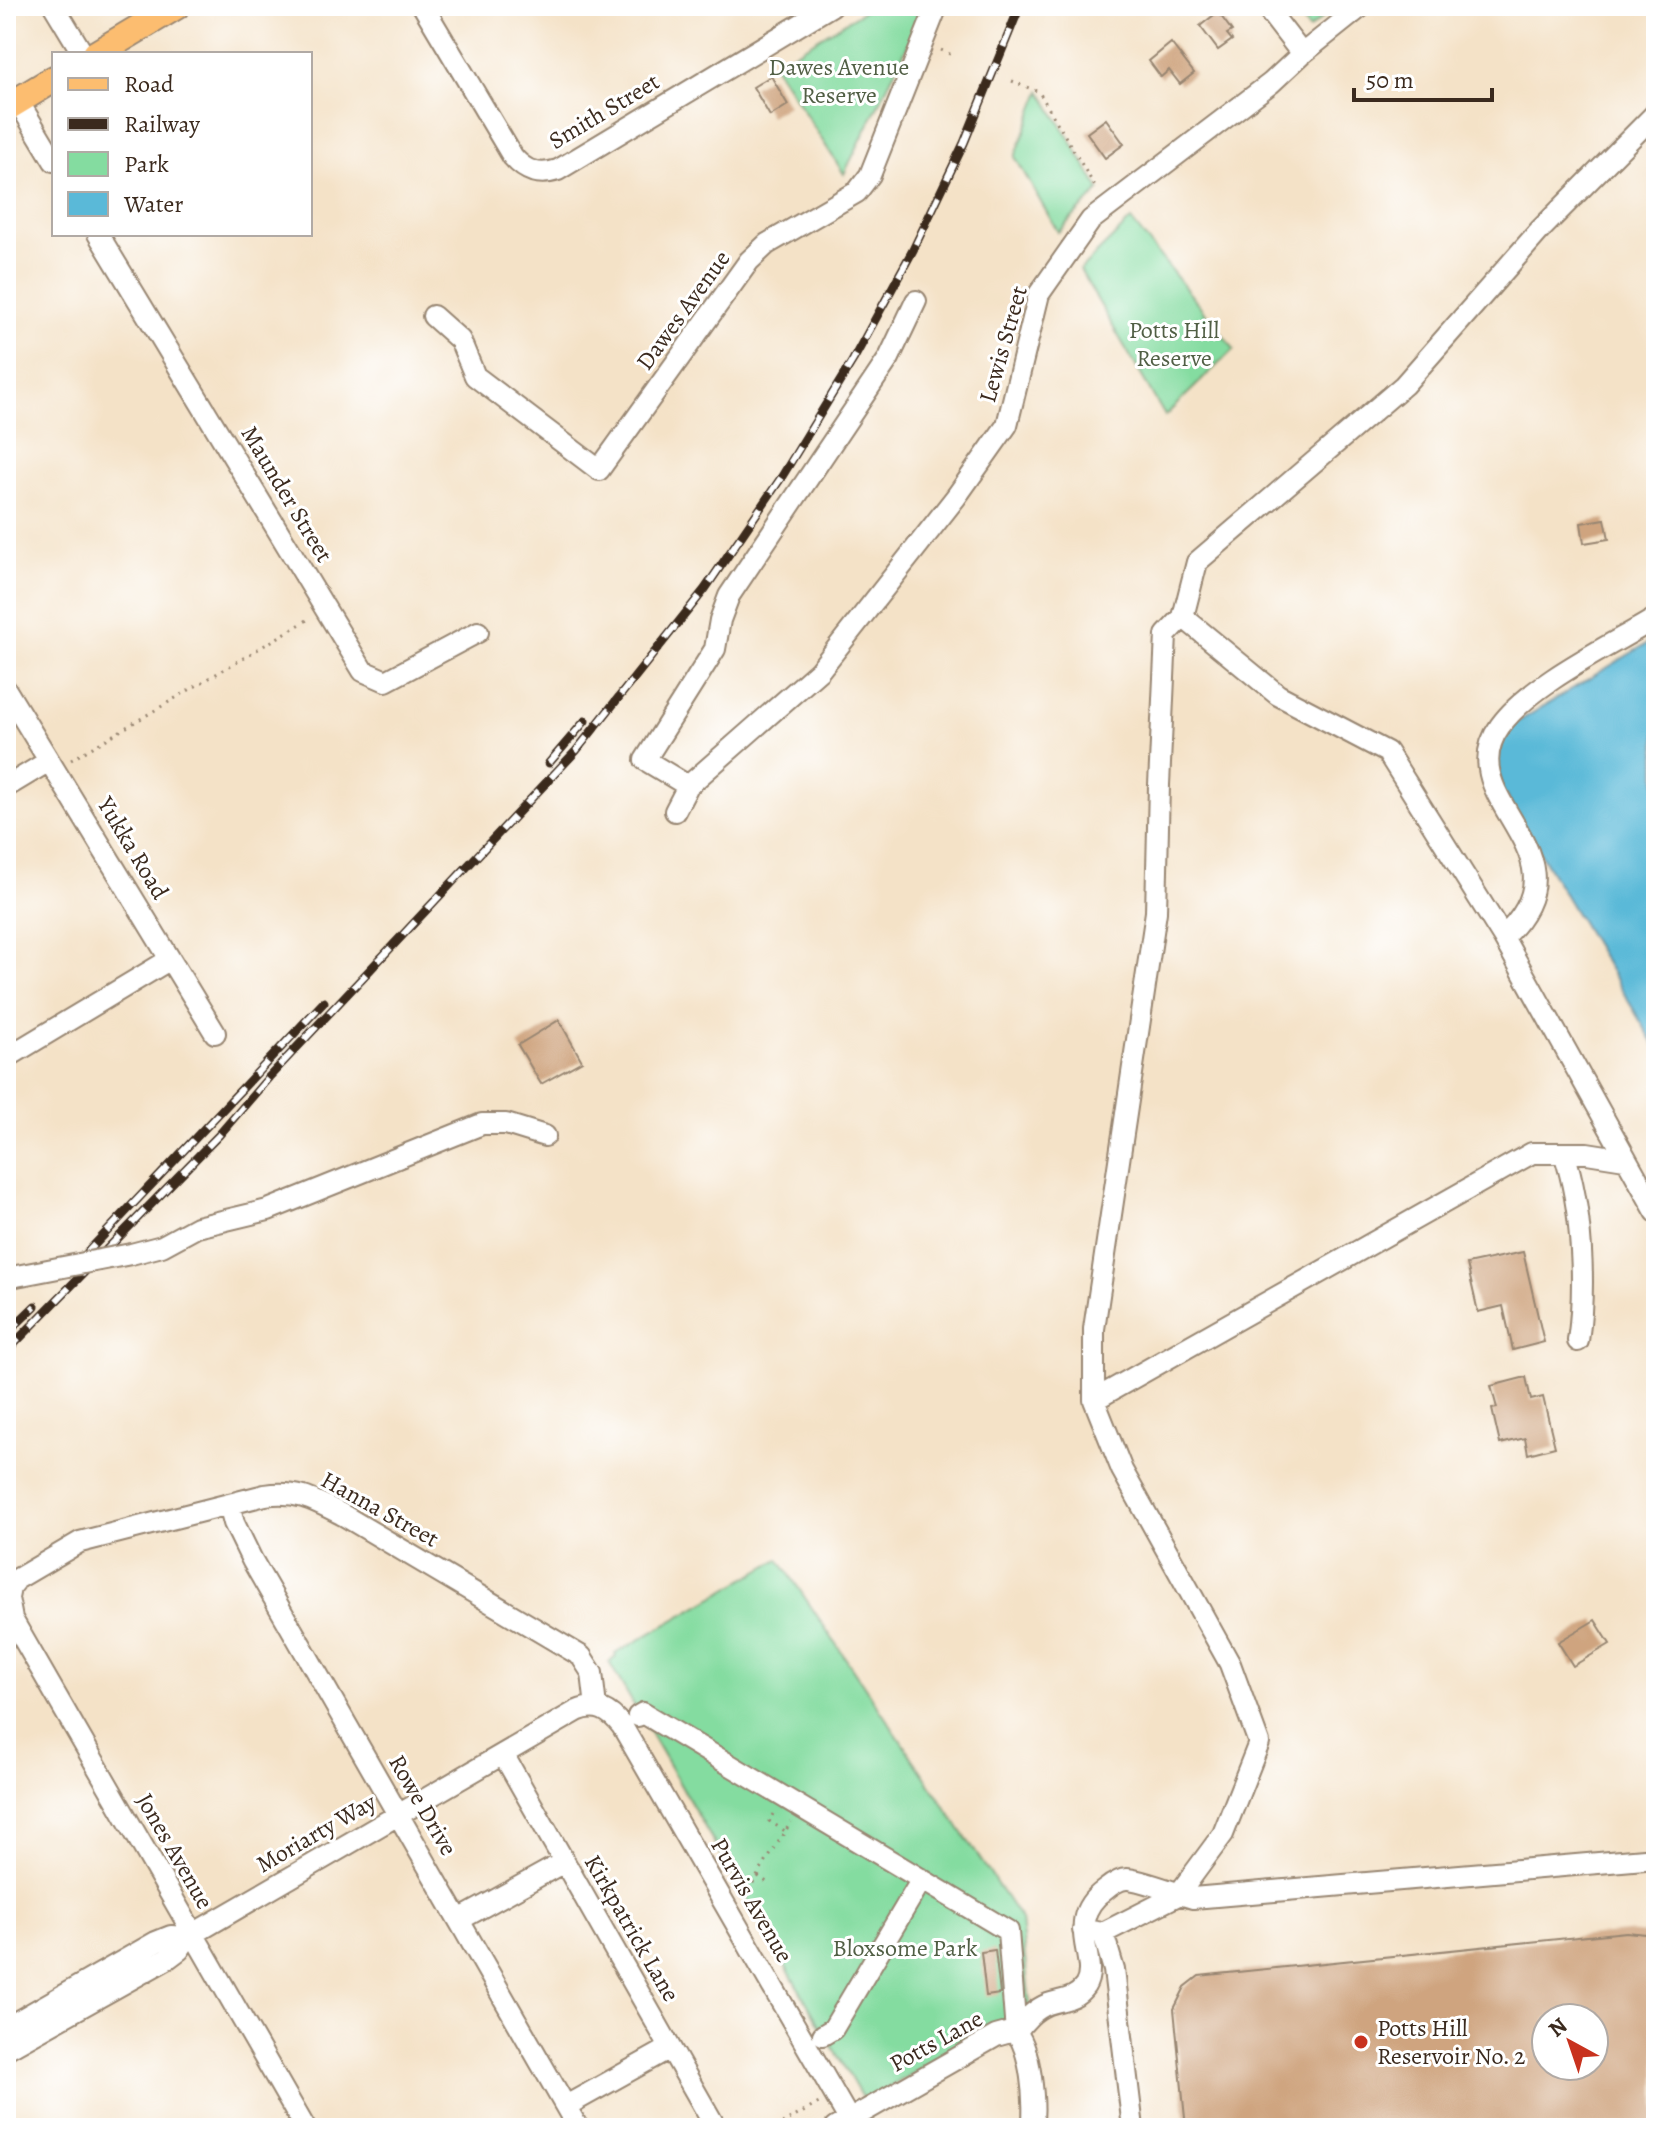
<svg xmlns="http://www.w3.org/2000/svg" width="1662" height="2134" font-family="Alegreya,serif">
	<rect width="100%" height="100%" fill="#fff"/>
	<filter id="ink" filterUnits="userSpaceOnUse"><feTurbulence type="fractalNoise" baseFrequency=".0125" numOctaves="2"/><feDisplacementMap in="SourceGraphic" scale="16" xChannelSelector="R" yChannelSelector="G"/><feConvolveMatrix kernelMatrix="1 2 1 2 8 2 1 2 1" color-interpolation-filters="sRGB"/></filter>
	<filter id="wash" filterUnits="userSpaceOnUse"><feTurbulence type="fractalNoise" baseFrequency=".006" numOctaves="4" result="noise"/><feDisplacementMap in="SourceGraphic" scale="32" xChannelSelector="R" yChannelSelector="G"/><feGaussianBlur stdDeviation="1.8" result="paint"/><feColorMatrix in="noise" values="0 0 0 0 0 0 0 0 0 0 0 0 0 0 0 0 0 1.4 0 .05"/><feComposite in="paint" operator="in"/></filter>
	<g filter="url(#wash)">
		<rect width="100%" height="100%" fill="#f4e2c7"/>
		<path fill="#84dca0" stroke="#60835f" stroke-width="2" d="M 872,6 L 927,6 L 844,174 L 774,65 Z
			M 1293,6 L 1337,6 L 1309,29 Z
			M 1041,91 L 1100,190 L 1058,232 L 1015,157 Z
			M 1131,220 L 1234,349 L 1165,416 L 1080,270 Z
			M 779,1559 L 1021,1920 L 1030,2005 L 871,2098 L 861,2096 L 609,1662 L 616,1657 L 615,1654 Z"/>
		<path fill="#5ab9d8" stroke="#4a727b" stroke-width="2" d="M 1656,638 L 1656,1047 L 1502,790 C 1495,760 1493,747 1516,723 Z"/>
		<g id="blocks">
			<path fill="#cfa47f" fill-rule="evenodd" d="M 1218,12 L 1232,31 L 1227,34 L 1232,40 L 1218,50 L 1200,26 Z
				M 1171,43 L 1194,73 L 1180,84 L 1169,70 L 1161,77 L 1149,61 Z
				M 771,76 L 788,105 L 770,116 L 753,87 Z
				M 1106,119 L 1124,144 L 1105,158 L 1087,133 Z
				M 1605,519 L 1609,539 L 1584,543 L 1581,523 Z
				M 559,1020 L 582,1061 L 541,1084 L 518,1045 Z
				M 1523,1252 L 1544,1342 L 1513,1350 L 1503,1306 L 1478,1312 L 1467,1264 Z
				M 1526,1377 L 1531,1400 L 1543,1397 L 1555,1447 L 1528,1454 L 1525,1438 L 1500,1444 L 1492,1409 L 1497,1408 L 1491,1386 Z
				M 1595,1620 L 1610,1644 L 1573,1666 L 1558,1642 Z
				M 1626,1932 L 1656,1935 L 1656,2128 L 1186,2128 L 1174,2009 L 1185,1987 L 1199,1976 ZM 1546,2018 L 1594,2018 L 1594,2066 L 1546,2066 Z
				M 995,1950 L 1000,1994 L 986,1996 L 981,1952 Z"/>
		</g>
	</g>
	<g filter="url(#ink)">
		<use href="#blocks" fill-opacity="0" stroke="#988672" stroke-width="2"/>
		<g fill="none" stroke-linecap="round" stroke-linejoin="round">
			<g stroke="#988672" stroke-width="24">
				<path id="minor" d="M 54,6 L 83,54
					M 423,6 L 513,157 C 526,172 539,176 558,170 L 831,6
					M 1265,6 L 1302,54
					M 18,101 L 54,161
					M 1656,113 L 1540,230 L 1404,385 L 1197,562 L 1183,617 L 1278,695 L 1387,752 L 1503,937 L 1656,1212
					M 98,234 L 363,671 L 386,681 L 478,632
					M 433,316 L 460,340 L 475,376 L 599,470 L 749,261 L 767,244 L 857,192 L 870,175 L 937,6
					M 6,690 L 215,1033
					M 688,786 L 645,760 L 715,649 L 720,620 L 729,596 L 889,358 L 916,301
					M 6,787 L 49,761
					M 675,811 L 688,786 L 819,671 L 956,497 L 1007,425 L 1039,294 L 1091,220 L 1271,83 L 1302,54 L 1362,6
					M 1503,937 C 1595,852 1447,800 1500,726 C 1530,684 1610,646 1656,618
					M 6,1058 L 169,960
					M 1564,1153 C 1582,1207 1586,1285 1578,1341
					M 131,1254 L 162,1246 L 197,1227 L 268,1210 L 482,1124 L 506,1124 L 545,1136
					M 1094,1400 L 1532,1153 L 1587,1153 L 1625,1159
					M 229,1504 L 234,1523 L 252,1560 L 578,2128
					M 638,1716 L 643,1713 L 1008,1931 L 1016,2033
					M 503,1754 L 716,2128
					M 459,1920 L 564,1862
					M 1083,1930 L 1103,1933 L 1178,1895 L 1223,1834 L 1259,1743 L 1230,1664 L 1122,1470 L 1094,1400 L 1094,1329 L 1156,912 L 1159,785 L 1166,635 L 1183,617
					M 1103,1933 L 1114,1970 L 1133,2128
					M 6,2028 L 156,1942 L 171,1936 L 188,1937
					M 1016,2033 C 1023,2021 1035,2009 1048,2004 C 1063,1999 1075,2000 1085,1986 C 1101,1960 1061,1921 1105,1890 C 1111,1885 1120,1879 1127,1879 C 1140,1879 1177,1894 1193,1898 L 1656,1858
					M 823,2035 L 833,2029 L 922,1879
					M 6,2049 L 167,1959 L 179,1950 L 188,1937 L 577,1711 C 597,1702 610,1711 622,1726 L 854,2128
					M 566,2106 L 670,2048
					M 305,2128 L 12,1619 L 8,1598 L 10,1588 L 17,1579 L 80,1542 L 265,1495 C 297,1490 314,1500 343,1515 L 581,1656 L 592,1673 L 596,1707
					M 835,2128 L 996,2036 L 1014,2031 C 1031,2044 1036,2107 1032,2128"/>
			</g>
			<g stroke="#988672" stroke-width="30">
				<path id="major" d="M 96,54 L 176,6
					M 6,108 L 54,79"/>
			</g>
			<path stroke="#988672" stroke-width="3" stroke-dasharray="2 6" stroke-linecap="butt" d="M 941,50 L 952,55
				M 1012,81 L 1039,92 L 1097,190
				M 71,760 L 309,619
				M 773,1814 L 769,1821 L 785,1831
				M 758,1876 L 768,1883
				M 741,1894 L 751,1886 L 791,1822
				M 775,2128 L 819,2103"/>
			<use href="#minor" stroke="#fff" stroke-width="20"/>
			<use href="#major" stroke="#fcbd6f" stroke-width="26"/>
			<g stroke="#3b2a1e" stroke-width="9">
				<path id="rail" d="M 549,763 L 585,721
					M 82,1258 L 324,1002
					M 6,1334 L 35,1306
					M 6,1352 L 219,1135 L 269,1077 L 576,751 L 705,589 L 781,478 L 853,360 L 913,250 L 964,143 L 1020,6"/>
			</g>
			<use href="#rail" stroke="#fff" stroke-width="6" stroke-dasharray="18" stroke-linecap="butt"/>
			<g stroke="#988672" stroke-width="24" stroke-linecap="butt">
				<path id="minor-bridge" d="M 6,1278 L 131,1254"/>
			</g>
			<use href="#minor-bridge" stroke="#fff" stroke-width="20"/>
		</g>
	</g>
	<circle fill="#c8321e" stroke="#fff" stroke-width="3" cx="1361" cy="2042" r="8"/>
	<g text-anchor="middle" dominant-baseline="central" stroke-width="6" stroke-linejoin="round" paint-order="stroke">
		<g font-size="24" fill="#515f45" stroke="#fff">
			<text x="839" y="67">Dawes Avenue<tspan x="839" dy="28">Reserve</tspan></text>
			<text x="1174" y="330">Potts Hill<tspan x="1174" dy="28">Reserve</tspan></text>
			<text x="905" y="1948">Bloxsome Park</text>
		</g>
		<g font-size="24" fill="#3b2a1e" stroke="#fff">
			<text transform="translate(604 111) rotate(-31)">Smith Street</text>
			<text transform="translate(683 310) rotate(-54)">Dawes Avenue</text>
			<text transform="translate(1003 344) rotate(-74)">Lewis Street</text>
			<text transform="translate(287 494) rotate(59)">Maunder Street</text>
			<text transform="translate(133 848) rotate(59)">Yukka Road</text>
			<text transform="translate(380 1509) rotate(29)">Hanna Street</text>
			<text transform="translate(423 1805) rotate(60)">Rowe Drive</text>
			<text transform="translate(316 1833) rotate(-30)">Moriarty Way</text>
			<text transform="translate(175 1851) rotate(60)">Jones Avenue</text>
			<text transform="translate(752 1900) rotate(60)">Purvis Avenue</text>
			<text transform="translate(632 1928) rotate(60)">Kirkpatrick Lane</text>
			<text transform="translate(936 2041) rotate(-29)">Potts Lane</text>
		</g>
		<g font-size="24" fill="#3b2a1e" stroke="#fff" text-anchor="start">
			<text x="1377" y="2028">Potts Hill<tspan x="1377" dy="28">Reservoir No. 2</tspan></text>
		</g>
	</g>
	<rect width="1662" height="2134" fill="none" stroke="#fff" stroke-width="32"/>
	<rect x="52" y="52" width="260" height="184" fill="#ffffff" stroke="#b1aaa5" stroke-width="2"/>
	<rect x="68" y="78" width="40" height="12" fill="#fcbd6f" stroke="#b1aaa5" stroke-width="2"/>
	<text x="124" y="92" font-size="24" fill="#3b2a1e">Road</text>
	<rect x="68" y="118" width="40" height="12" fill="#3b2a1e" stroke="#b1aaa5" stroke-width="2"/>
	<text x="124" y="132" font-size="24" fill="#3b2a1e">Railway</text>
	<rect x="68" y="152" width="40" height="24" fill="#84dca0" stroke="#b1aaa5" stroke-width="2"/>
	<text x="124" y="172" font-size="24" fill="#3b2a1e">Park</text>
	<rect x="68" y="192" width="40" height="24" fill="#5ab9d8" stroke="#b1aaa5" stroke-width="2"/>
	<text x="124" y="212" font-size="24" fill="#3b2a1e">Water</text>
	<g transform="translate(1570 2042) rotate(320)"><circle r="38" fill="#ffffff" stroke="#b1aaa5" stroke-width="2"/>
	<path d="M0-6L14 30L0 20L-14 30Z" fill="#c8321e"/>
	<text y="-12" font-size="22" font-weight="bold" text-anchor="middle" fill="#3b2a1e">N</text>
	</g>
	<path d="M1354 88v12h138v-12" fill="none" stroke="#3b2a1e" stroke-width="4"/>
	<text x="1366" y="88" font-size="24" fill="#3b2a1e" stroke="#ffffff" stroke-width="6" paint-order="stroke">50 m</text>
</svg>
